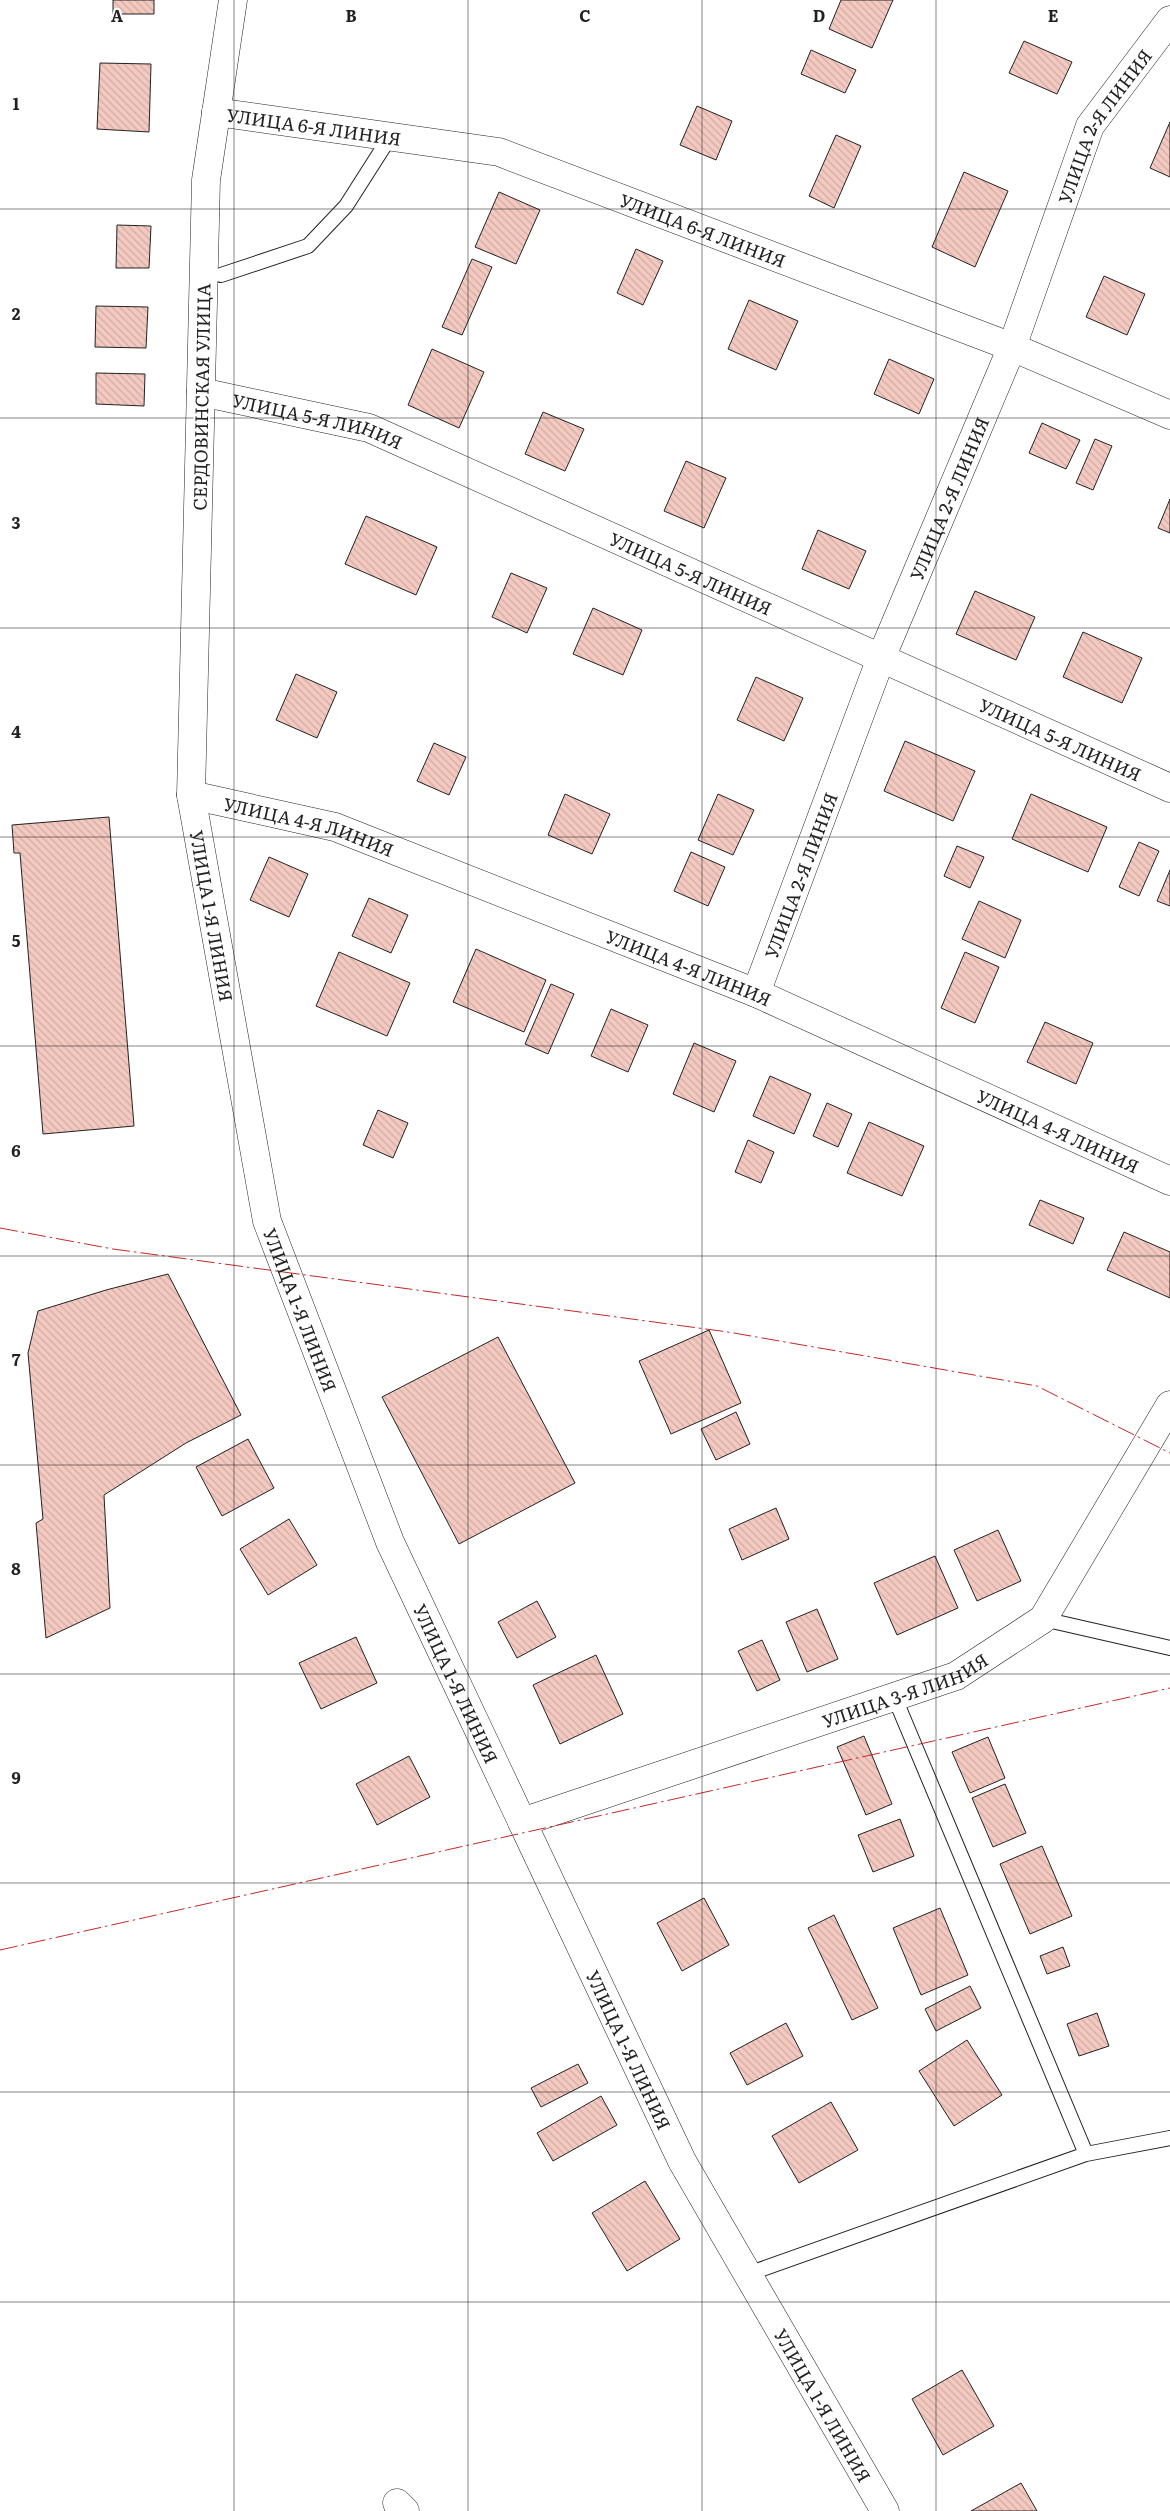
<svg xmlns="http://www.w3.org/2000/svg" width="1170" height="2511" font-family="Literata,serif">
	<defs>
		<pattern id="building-back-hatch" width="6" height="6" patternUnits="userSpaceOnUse" patternTransform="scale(1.25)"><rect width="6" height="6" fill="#f3c9c0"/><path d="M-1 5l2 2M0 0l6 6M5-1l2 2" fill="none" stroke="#d0aca5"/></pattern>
	</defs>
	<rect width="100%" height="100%" fill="#fff"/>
	<path fill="url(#building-back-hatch)" stroke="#222" d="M 113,0 L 154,0 L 154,14 L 113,14 Z
		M 841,0 L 893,0 L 872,48 L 829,29 Z
		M 1024,41 L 1072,62 L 1057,94 L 1009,73 Z
		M 811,50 L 856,70 L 845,93 L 801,74 Z
		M 100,63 L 151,64 L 149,132 L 97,129 Z
		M 697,106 L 732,121 L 716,160 L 680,145 Z
		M 1170,122 L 1170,177 L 1150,168 Z
		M 836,135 L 861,146 L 834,208 L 809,196 Z
		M 964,172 L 1008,191 L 975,267 L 932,247 Z
		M 499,192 L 540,210 L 516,264 L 475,247 Z
		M 117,225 L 151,226 L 149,268 L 116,268 Z
		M 636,249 L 663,261 L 643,305 L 617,293 Z
		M 472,259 L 492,267 L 462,335 L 442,327 Z
		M 1104,276 L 1145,294 L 1127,335 L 1086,317 Z
		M 749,300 L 798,321 L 776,370 L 728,349 Z
		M 96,306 L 148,307 L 146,348 L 95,347 Z
		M 432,349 L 484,372 L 459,428 L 408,405 Z
		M 889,359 L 934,379 L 919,414 L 874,394 Z
		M 96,373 L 145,374 L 144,406 L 96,404 Z
		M 543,412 L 584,429 L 565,471 L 525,454 Z
		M 1042,423 L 1080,440 L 1066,469 L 1029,453 Z
		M 1095,439 L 1112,446 L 1093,490 L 1076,483 Z
		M 686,461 L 726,478 L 704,528 L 664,511 Z
		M 1170,499 L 1170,533 L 1158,528 Z
		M 366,516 L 437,547 L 416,595 L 345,564 Z
		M 818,530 L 866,551 L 849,589 L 802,569 Z
		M 511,573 L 547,588 L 527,633 L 492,617 Z
		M 975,591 L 1035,617 L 1016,660 L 956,634 Z
		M 593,608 L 642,630 L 623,675 L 573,654 Z
		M 1083,632 L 1142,658 L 1122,703 L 1063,677 Z
		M 296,674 L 337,692 L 317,738 L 276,720 Z
		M 756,677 L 803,698 L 784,741 L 737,720 Z
		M 905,741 L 975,771 L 953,821 L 884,791 Z
		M 434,743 L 466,757 L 449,795 L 417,781 Z
		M 565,794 L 610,814 L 592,854 L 548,835 Z
		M 718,794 L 754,810 L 733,855 L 698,840 Z
		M 1031,794 L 1107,827 L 1088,872 L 1012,839 Z
		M 109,817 L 134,1126 L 43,1134 L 20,853 L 14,853 L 12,825 Z
		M 1139,842 L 1159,851 L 1139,896 L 1119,887 Z
		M 957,846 L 984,857 L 970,888 L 944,876 Z
		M 691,852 L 725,867 L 708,906 L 674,891 Z
		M 269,857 L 308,874 L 289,917 L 250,900 Z
		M 1170,870 L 1170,906 L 1157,901 Z
		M 369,898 L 408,915 L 391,953 L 352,936 Z
		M 979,901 L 1021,920 L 1005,958 L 962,939 Z
		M 476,949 L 546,980 L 524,1032 L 453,1002 Z
		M 339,952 L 410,983 L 387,1036 L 316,1006 Z
		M 965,952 L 999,967 L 975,1023 L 941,1008 Z
		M 551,984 L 574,994 L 548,1054 L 525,1044 Z
		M 611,1009 L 648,1025 L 628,1072 L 591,1056 Z
		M 1045,1022 L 1093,1043 L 1076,1084 L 1027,1062 Z
		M 694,1043 L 736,1061 L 714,1112 L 673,1094 Z
		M 770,1076 L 811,1094 L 794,1134 L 753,1116 Z
		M 827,1103 L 852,1114 L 838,1147 L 813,1136 Z
		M 378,1110 L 408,1123 L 393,1158 L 363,1145 Z
		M 869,1122 L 924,1146 L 902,1196 L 847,1173 Z
		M 748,1140 L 774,1152 L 761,1183 L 735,1172 Z
		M 1040,1200 L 1084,1218 L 1073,1244 L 1029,1225 Z
		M 1124,1232 L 1170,1252 L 1170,1298 L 1107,1270 Z
		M 168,1274 L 241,1415 L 186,1443 L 104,1495 L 110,1608 L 46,1638 L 36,1523 L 43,1519 L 28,1353 L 38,1311 L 106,1290 Z
		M 709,1330 L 741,1403 L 671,1434 L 639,1361 Z
		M 498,1337 L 575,1483 L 459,1544 L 382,1397 Z
		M 736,1412 L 750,1444 L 716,1460 L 701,1429 Z
		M 248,1439 L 274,1488 L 222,1516 L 196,1467 Z
		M 776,1508 L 789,1539 L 742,1560 L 729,1529 Z
		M 289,1519 L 317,1565 L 268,1595 L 240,1549 Z
		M 998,1530 L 1021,1581 L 977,1601 L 954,1550 Z
		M 935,1556 L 958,1608 L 897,1635 L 874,1583 Z
		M 537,1601 L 556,1637 L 517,1658 L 498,1622 Z
		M 817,1609 L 838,1659 L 807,1672 L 786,1622 Z
		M 356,1637 L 377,1683 L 321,1709 L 299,1663 Z
		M 762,1640 L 780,1680 L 757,1691 L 738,1651 Z
		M 596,1655 L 623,1714 L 560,1744 L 533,1685 Z
		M 864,1736 L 892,1804 L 866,1815 L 837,1747 Z
		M 988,1737 L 1005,1778 L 970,1793 L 952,1752 Z
		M 409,1756 L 430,1797 L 377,1825 L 356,1784 Z
		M 1005,1784 L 1026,1833 L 993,1847 L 972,1798 Z
		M 900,1819 L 914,1856 L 873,1872 L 858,1835 Z
		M 1042,1846 L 1072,1916 L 1030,1934 L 1000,1864 Z
		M 704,1898 L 729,1945 L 682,1971 L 657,1923 Z
		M 940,1908 L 968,1975 L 921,1995 L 893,1928 Z
		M 834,1915 L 878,2008 L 852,2020 L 808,1928 Z
		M 1063,1947 L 1070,1966 L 1047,1974 L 1040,1956 Z
		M 970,1986 L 981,2008 L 936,2031 L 925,2009 Z
		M 1097,2013 L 1109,2046 L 1079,2056 L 1067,2024 Z
		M 786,2023 L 803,2056 L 747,2085 L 730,2053 Z
		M 967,2040 L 1002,2095 L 954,2126 L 919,2071 Z
		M 578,2064 L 588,2083 L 541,2107 L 531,2088 Z
		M 601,2096 L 617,2125 L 553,2161 L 537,2133 Z
		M 831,2102 L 858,2150 L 799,2183 L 772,2136 Z
		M 645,2181 L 680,2239 L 627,2271 L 592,2213 Z
		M 962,2370 L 994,2426 L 943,2455 L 912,2399 Z
		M 1021,2483 L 1037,2511 L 971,2511 Z"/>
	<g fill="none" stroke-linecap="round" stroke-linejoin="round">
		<g stroke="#222" stroke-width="16">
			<path id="service" d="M 221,275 L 308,246 L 346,206 L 390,137
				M 1043,1619 L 1170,1648
				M 1086,2154 L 1170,2138
				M 748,2274 L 1086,2154 L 894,1696"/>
		</g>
		<g stroke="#222" stroke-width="29">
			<g id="minor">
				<path id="s1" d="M 216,112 L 499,152 L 1012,347 L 1170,415"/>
				<path id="s2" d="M 201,392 L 369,428 L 1170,788"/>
				<path id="s3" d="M 191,795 L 335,827 L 756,993 L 1170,1181"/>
				<path id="s4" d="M 756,993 L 881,658 L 1012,347 L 1090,126 L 1170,20"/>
				<path id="s5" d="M 522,1822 L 956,1676 L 1043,1619 L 1170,1405"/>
				<path d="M 397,2503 L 405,2511"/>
			</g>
		</g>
		<g stroke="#222" stroke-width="29">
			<g id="tertiary">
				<path id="s6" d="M 233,0 L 206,180 L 191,795 L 267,1221 L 390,1542 L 682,2161 L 885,2511"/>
			</g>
		</g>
		<use href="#service" stroke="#fff" stroke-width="14"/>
		<use href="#minor" stroke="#fff" stroke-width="28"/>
		<use href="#tertiary" stroke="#fff" stroke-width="28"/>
		<path stroke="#c62828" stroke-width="1" stroke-dasharray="18 4 2.5 4" stroke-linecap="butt" d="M 0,1228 L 113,1249 L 728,1332 L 1037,1386 L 1170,1453
			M 0,1950 L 1170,1688"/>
	</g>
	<path fill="none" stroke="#222" stroke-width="1" stroke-opacity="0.55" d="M 234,0 L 234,2511M 468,0 L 468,2511M 702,0 L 702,2511M 936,0 L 936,2511M 0,209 L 1170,209M 0,418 L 1170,418M 0,628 L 1170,628M 0,837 L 1170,837M 0,1046 L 1170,1046M 0,1256 L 1170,1256M 0,1465 L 1170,1465M 0,1674 L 1170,1674M 0,1883 L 1170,1883M 0,2092 L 1170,2092M 0,2302 L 1170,2302"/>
	<g text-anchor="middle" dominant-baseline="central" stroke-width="4" stroke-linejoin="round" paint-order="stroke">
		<g font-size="18" fill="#222" stroke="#fff">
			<text stroke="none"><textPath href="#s1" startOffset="99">УЛИЦА 6-Я ЛИНИЯ</textPath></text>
			<text stroke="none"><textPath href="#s4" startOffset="936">УЛИЦА 2-Я ЛИНИЯ</textPath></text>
			<text stroke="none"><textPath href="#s1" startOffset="504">УЛИЦА 6-Я ЛИНИЯ</textPath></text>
			<text transform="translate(201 397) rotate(-89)">СЕРДОВИНСКАЯ УЛИЦА</text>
			<text stroke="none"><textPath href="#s2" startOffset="120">УЛИЦА 5-Я ЛИНИЯ</textPath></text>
			<text stroke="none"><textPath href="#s4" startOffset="531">УЛИЦА 2-Я ЛИНИЯ</textPath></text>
			<text stroke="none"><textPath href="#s2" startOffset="525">УЛИЦА 5-Я ЛИНИЯ</textPath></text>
			<text stroke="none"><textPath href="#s2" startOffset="930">УЛИЦА 5-Я ЛИНИЯ</textPath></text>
			<text stroke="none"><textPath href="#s3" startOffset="122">УЛИЦА 4-Я ЛИНИЯ</textPath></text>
			<text stroke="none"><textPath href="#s4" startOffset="126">УЛИЦА 2-Я ЛИНИЯ</textPath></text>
			<text stroke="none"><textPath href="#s6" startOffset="920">УЛИЦА 1-Я ЛИНИЯ</textPath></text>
			<text stroke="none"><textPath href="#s3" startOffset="528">УЛИЦА 4-Я ЛИНИЯ</textPath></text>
			<text stroke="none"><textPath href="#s3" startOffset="932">УЛИЦА 4-Я ЛИНИЯ</textPath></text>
			<text stroke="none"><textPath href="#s6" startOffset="1325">УЛИЦА 1-Я ЛИНИЯ</textPath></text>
			<text stroke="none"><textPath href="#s6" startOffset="1730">УЛИЦА 1-Я ЛИНИЯ</textPath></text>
			<text stroke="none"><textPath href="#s5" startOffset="405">УЛИЦА 3-Я ЛИНИЯ</textPath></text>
			<text stroke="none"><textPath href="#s6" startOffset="2135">УЛИЦА 1-Я ЛИНИЯ</textPath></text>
			<text stroke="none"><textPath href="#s6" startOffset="2540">УЛИЦА 1-Я ЛИНИЯ</textPath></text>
		</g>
	</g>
	<g font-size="16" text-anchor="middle" font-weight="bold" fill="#222" stroke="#fff" stroke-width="4" stroke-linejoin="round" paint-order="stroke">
		<text x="117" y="22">A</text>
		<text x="351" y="22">B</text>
		<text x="585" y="22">C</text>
		<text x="819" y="22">D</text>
		<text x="1053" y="22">E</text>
		<text x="16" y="110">1</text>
		<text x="16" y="320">2</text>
		<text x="16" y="529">3</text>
		<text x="16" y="738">4</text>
		<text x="16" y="947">5</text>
		<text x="16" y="1157">6</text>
		<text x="16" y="1366">7</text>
		<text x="16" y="1575">8</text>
		<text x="16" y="1784">9</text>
	</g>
</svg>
